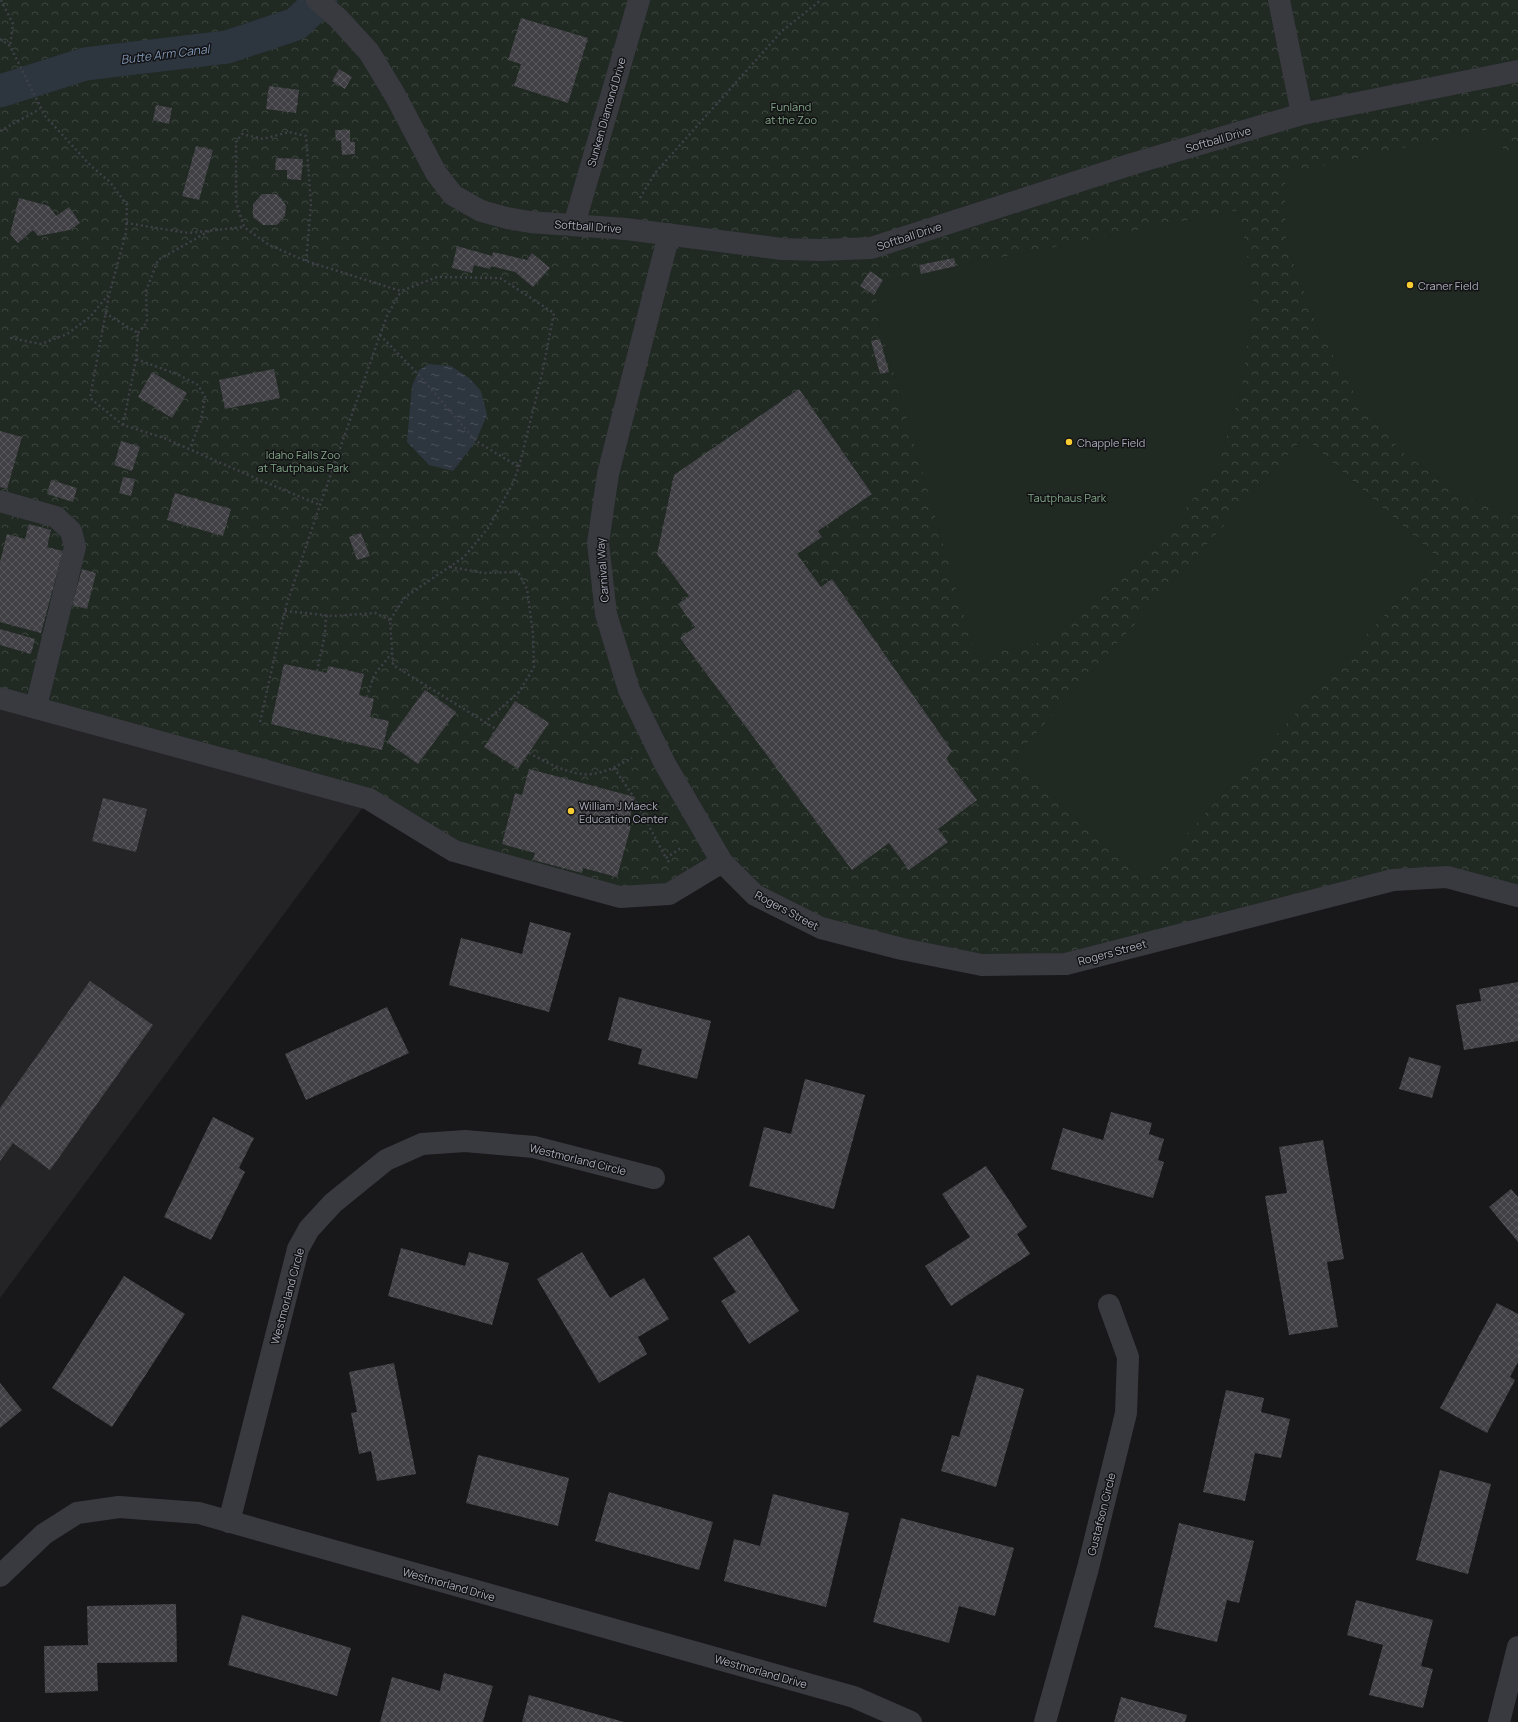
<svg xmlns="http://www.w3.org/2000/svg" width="1518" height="1722" font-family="Manrope,sans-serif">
	<defs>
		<pattern id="forest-crowns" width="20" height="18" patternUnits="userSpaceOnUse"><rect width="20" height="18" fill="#202922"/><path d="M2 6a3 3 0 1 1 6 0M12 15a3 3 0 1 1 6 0" fill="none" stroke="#3e4540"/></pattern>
		<pattern id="water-ripples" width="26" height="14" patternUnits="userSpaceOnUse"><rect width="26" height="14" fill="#2d353f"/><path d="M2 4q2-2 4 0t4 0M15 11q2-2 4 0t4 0" fill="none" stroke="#495059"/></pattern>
		<pattern id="building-cross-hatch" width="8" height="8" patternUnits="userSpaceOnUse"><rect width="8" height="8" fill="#404045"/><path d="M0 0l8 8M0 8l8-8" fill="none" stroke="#59595e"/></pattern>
	</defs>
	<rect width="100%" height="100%" fill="#18181a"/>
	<path fill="#242427" d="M 0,698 L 369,799 L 0,1298 Z"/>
	<path fill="url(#forest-crowns)" d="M 0,0 L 1518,0 L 1518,896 L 1447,877 L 1066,964 L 982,965 L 821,928 L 723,862 L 669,894 L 620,897 L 454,851 L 369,799 L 0,698 Z"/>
	<path fill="#202922" d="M 1502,126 L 1503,152 L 1518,152 L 1518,515 L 1468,499 L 1402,452 L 1351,388 L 1318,328 L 1286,243 L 1285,174 Z
		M 1239,210 L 1254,294 L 1242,386 L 1218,466 L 1171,528 L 1115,583 L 1049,640 L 976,657 L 874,305 L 888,280 Z
		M 1304,437 L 1437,557 L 1145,880 L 1012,760 Z"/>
	<path fill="url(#water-ripples)" d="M 429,364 L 451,366 L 469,378 L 481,391 L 487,415 L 476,441 L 453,471 L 429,465 L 407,442 L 412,386 L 419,370 Z"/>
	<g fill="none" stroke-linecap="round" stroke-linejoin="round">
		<path stroke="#2d353f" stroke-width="33" d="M 0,91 L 85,64 L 227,47 L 296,24 L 321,0"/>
	</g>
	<path fill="url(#building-cross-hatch)" d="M 521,18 L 588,38 L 568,103 L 514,86 L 521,64 L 508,60 Z
		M 339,69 L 352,77 L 345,89 L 332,81 Z
		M 269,86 L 299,90 L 296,113 L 266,109 Z
		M 156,105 L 172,108 L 169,124 L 153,120 Z
		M 335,130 L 350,130 L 350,142 L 355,142 L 355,154 L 342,155 L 341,140 L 336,141 Z
		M 196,146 L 213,150 L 199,200 L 182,196 Z
		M 276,158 L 303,159 L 301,180 L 287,179 L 287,170 L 275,170 Z
		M 262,194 L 276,194 L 281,198 L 286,206 L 285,216 L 277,225 L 263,225 L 253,217 L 253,204 Z
		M 19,198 L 49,206 L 56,216 L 69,207 L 80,223 L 70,230 L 38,236 L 33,230 L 18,243 L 10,234 Z
		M 457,246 L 492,256 L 493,252 L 527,260 L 532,253 L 550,268 L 533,287 L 515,272 L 491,266 L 490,269 L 474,265 L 472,273 L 452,268 Z
		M 954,258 L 956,266 L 921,274 L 919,265 Z
		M 870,271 L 883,280 L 874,295 L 860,286 Z
		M 880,339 L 889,372 L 880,374 L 871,341 Z
		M 274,369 L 280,398 L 225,409 L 219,380 Z
		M 152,372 L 187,393 L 172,418 L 138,397 Z
		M 799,389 L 872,494 L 818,531 L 822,537 L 797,554 L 821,587 L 832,579 L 952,751 L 946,759 L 977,800 L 938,829 L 948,842 L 909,870 L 889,843 L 852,870 L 680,638 L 695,627 L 678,604 L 689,596 L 657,554 L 674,475 Z
		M 0,431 L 22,437 L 7,489 L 0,487 Z
		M 121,441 L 140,447 L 132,471 L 114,465 Z
		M 123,477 L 135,479 L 131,496 L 119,493 Z
		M 51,480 L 77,488 L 73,502 L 47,494 Z
		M 175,493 L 231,509 L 223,536 L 167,520 Z
		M 29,524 L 51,530 L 47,547 L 63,551 L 41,633 L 0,622 L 0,562 L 7,534 L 25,539 Z
		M 361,533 L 370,556 L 357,560 L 349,537 Z
		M 82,569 L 96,573 L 87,609 L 72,605 Z
		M 0,629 L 35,639 L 31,654 L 0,645 Z
		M 284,664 L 327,673 L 328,666 L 364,674 L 359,695 L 374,699 L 370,717 L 389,721 L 382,750 L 271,724 Z
		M 425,690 L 456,712 L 418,764 L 387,742 Z
		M 515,701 L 549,723 L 518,769 L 484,747 Z
		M 529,769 L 635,797 L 628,826 L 631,826 L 617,877 L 583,868 L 582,873 L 533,860 L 535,853 L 502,844 L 515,793 L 522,795 Z
		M 103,798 L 147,809 L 136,852 L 92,841 Z
		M 530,922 L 571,933 L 549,1012 L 449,985 L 461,938 L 522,954 Z
		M 90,981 L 153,1025 L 50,1170 L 13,1143 L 0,1161 L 0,1108 Z
		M 1518,982 L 1518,1041 L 1464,1050 L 1456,1005 L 1481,1001 L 1479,989 Z
		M 619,997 L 711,1021 L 697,1079 L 638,1064 L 642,1049 L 608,1040 Z
		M 387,1007 L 409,1053 L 306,1100 L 285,1054 Z
		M 1409,1057 L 1441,1066 L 1432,1098 L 1399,1089 Z
		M 805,1079 L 865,1095 L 834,1209 L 749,1186 L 764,1127 L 791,1134 Z
		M 1111,1112 L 1152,1123 L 1149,1134 L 1164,1139 L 1158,1160 L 1164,1162 L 1153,1198 L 1051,1169 L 1063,1128 L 1103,1140 Z
		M 213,1117 L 254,1138 L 239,1168 L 245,1172 L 211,1240 L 164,1217 Z
		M 1323,1140 L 1344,1259 L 1327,1262 L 1338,1327 L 1289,1335 L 1265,1196 L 1287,1193 L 1279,1147 Z
		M 986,1166 L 1027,1227 L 1017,1234 L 1030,1254 L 951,1306 L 925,1266 L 970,1237 L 942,1194 Z
		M 1511,1189 L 1518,1197 L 1518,1242 L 1489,1207 Z
		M 749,1235 L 799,1311 L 749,1344 L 721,1301 L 736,1292 L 713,1258 Z
		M 401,1248 L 465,1266 L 469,1252 L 509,1263 L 492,1325 L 388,1296 Z
		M 582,1252 L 610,1298 L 644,1278 L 669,1319 L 638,1337 L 647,1354 L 599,1383 L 537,1279 Z
		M 124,1276 L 185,1314 L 112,1427 L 52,1388 Z
		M 1497,1303 L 1518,1314 L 1518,1362 L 1510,1377 L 1515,1380 L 1487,1433 L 1440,1408 Z
		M 394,1363 L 416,1474 L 377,1481 L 371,1451 L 359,1454 L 351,1413 L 357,1412 L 349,1372 Z
		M 977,1375 L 1024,1389 L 996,1487 L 941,1471 L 952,1435 L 959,1437 Z
		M 0,1383 L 22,1410 L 0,1428 Z
		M 1226,1390 L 1264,1398 L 1261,1412 L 1290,1419 L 1281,1458 L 1255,1453 L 1245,1501 L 1203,1492 Z
		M 478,1455 L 569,1478 L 558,1526 L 466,1503 Z
		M 1440,1470 L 1491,1484 L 1468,1574 L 1416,1560 Z
		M 609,1492 L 713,1522 L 699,1570 L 595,1541 Z
		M 773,1494 L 849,1513 L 826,1607 L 724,1581 L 734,1539 L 760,1546 Z
		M 901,1518 L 1014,1548 L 995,1616 L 959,1606 L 949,1643 L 873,1622 Z
		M 1179,1523 L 1254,1541 L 1239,1603 L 1227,1600 L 1217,1642 L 1154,1627 Z
		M 1356,1600 L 1433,1620 L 1421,1666 L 1433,1669 L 1423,1708 L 1369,1695 L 1383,1645 L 1347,1635 Z
		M 176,1604 L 177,1662 L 97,1663 L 98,1691 L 45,1693 L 44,1646 L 88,1645 L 87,1606 Z
		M 242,1615 L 351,1648 L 337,1696 L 228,1665 Z
		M 444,1673 L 493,1686 L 483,1722 L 380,1722 L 392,1677 L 440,1691 Z
		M 529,1695 L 624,1722 L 522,1722 Z
		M 1121,1697 L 1187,1715 L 1185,1722 L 1114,1722 Z"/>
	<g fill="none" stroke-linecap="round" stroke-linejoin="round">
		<path stroke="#3f4047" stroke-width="2.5" stroke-dasharray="2 3" stroke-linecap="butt" d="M 1,0 L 13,24 L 10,46
			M 0,39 L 10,46 L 45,116 L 91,166 L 110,182 L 127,205 L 126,233 L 109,295 L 90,398 L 123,425 L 164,438 L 255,478 L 320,505
			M 0,131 L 40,109
			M 640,198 L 655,173 L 782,31 L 821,0
			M 126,223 L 188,233 L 244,227
			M 306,261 L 311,204 L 306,136 L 289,132 L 263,139 L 242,134 L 236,142 L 236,202 L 244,227 L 269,245 L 306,261 L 401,291 L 437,277 L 500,278 L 554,313 L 542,374 L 519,467 L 512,485 L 489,527 L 464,557 L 405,597 L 390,620 L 393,665 L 496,729
			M 105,313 L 138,333 L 136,359 L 179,375 L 198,385 L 205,397 L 201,420 L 190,448
			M 138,333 L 147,322 L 146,291 L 158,260 L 211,230
			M 380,335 L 418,374 L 476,441 L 519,467
			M 10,338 L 41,344 L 67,334 L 90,317 L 108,295
			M 123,425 L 136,359
			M 450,567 L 484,573 L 518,572 L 527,589 L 533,634 L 534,667 L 519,692 L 485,722
			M 285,611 L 333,616 L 375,613 L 390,620
			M 317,671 L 325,634 L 326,615
			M 367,697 L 374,675 L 392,653
			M 260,722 L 286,606 L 320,505 L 380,335 L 387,316 L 401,291
			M 529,753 C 546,762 573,777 592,774 C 607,772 619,765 632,758
			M 614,768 L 633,796 L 666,858
			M 669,862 L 666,858 L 681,848"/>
		<path stroke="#393940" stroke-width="22" d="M 317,0 L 338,18 L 369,52 L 395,95 L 436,173 L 453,195 L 481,211 L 507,218 L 530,222 L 626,229 L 782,249 L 821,250 L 871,248 L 1132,164 L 1302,114 L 1518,71
			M 1279,0 L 1302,114
			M 574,225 L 639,0
			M 669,234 L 608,474 L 598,543 L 606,614 L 629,690 L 665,764 L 722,862 L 755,895 L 821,928 L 902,949 L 982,965 L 1066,964 L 1393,880 L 1447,877 L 1518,896
			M 0,501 L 56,517 L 71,531 L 75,547 L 36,707
			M 0,698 L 369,799 L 454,851 L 620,897 L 669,894 L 722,862
			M 229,1522 L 298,1249 L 309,1229 L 333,1203 L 386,1160 L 422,1144 L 465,1141 L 534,1147 L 654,1178
			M 0,1576 L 44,1534 L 77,1513 L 119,1507 L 199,1513 L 854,1697 L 911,1722
			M 1045,1722 L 1088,1568 L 1126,1413 L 1128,1357 L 1109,1305
			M 1499,1722 L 1518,1647"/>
	</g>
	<g fill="#f8cc33" stroke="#131315" stroke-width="1.5">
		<circle cx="1410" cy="285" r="4"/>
		<circle cx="1069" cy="442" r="4"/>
		<circle cx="571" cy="811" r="4"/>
	</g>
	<g text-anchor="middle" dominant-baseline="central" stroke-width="3" stroke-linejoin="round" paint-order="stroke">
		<g font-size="11" fill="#81a687" stroke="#131315">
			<text x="791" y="106">Funland<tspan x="791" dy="13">at the Zoo</tspan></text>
			<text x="303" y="454">Idaho Falls Zoo<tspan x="303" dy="13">at Tautphaus Park</tspan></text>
			<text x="1067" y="497">Tautphaus Park</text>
		</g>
		<g font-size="11" fill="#aaadbb" stroke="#131315">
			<text transform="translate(606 112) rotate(-74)">Sunken Diamond Drive</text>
			<text transform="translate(1218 139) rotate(-16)">Softball Drive</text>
			<text transform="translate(588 226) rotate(4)">Softball Drive</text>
			<text transform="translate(909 236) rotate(-18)">Softball Drive</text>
			<text transform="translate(602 570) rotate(-94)">Carnival Way</text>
			<text transform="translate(787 910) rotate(28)">Rogers Street</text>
			<text transform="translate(1112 952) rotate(-15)">Rogers Street</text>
			<text transform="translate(578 1159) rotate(14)">Westmorland Circle</text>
			<text transform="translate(287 1296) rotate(-75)">Westmorland Circle</text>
			<text transform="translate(1101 1514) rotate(-76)">Gustafson Circle</text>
			<text transform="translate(449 1584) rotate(16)">Westmorland Drive</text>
			<text transform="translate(761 1671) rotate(16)">Westmorland Drive</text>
		</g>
		<g font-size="11" fill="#aaadbb" stroke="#131315" text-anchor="start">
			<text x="1418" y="285">Craner Field</text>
			<text x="1077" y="442">Chapple Field</text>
			<text x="579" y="805">William J Maeck<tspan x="579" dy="13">Education Center</tspan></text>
		</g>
		<g font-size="12" font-style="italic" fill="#8097b6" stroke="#131315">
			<text transform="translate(165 54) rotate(-7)">Butte Arm Canal</text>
		</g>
	</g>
</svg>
